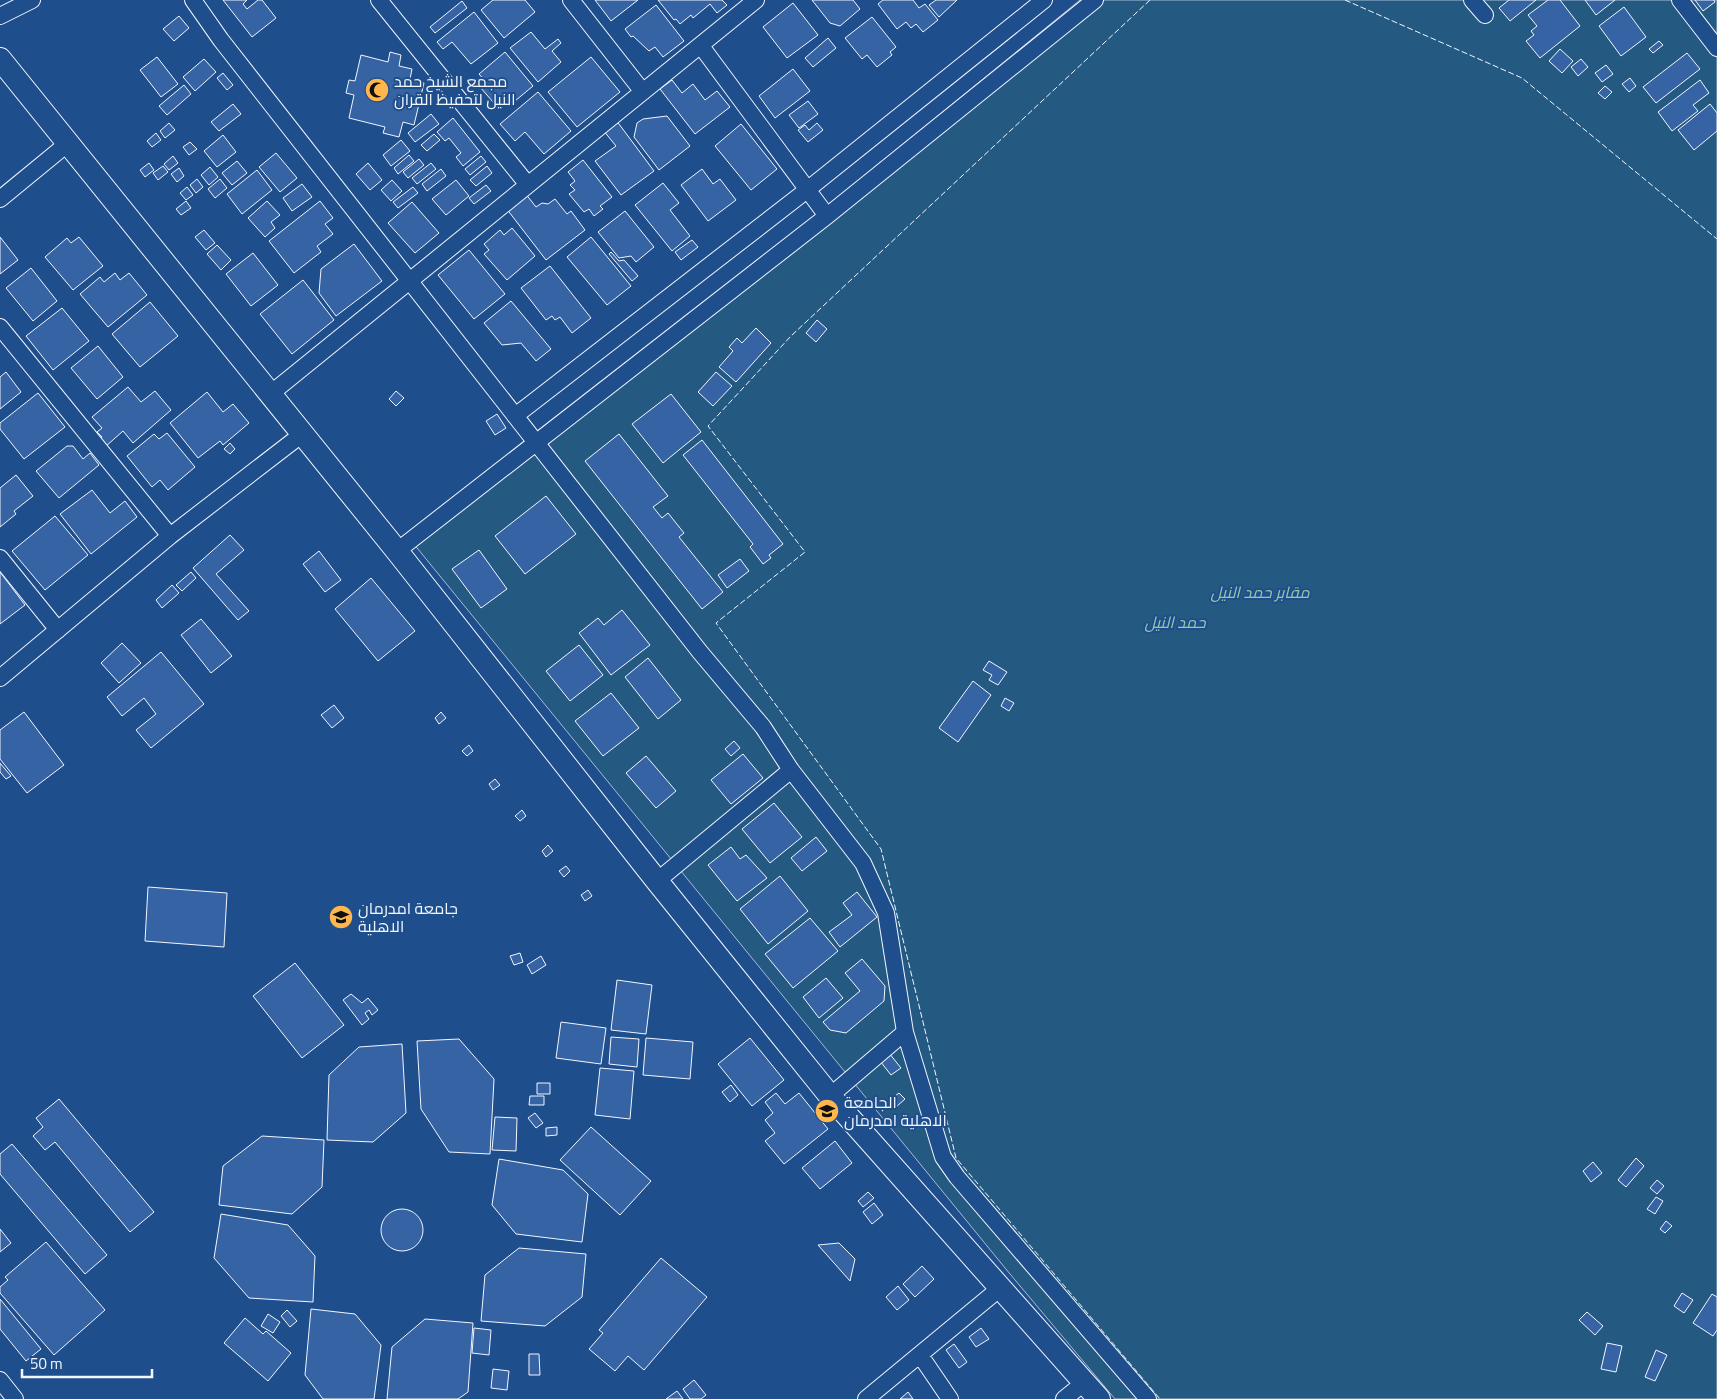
<svg xmlns="http://www.w3.org/2000/svg" width="1717" height="1399" font-family="Georgia,Cairo,serif">
	<rect width="100%" height="100%" fill="#1f4e8c"/>
	<path fill="#245a82" stroke="#a8bbd7" d="M 1080,0 L 1717,0 L 1717,1399 L 1115,1399 L 1010,1274 L 413,543 Z"/>
	<path fill="#3563a3" stroke="#f2f6ff" d="M 223,0 L 247,0 L 243,4 L 247,9 L 258,0 L 262,0 L 276,18 L 252,37 Z
		M 493,0 L 525,0 L 535,12 L 504,38 L 481,10 Z
		M 595,0 L 638,0 L 611,21 Z
		M 658,0 L 722,0 L 727,5 L 717,13 L 710,4 L 693,18 L 691,15 L 680,24 L 676,19 L 674,20 Z
		M 812,0 L 853,0 L 860,9 L 840,26 L 830,23 Z
		M 883,0 L 913,0 L 919,8 L 925,4 L 938,20 L 923,32 L 916,24 L 911,28 L 906,22 L 897,29 L 878,4 Z
		M 936,0 L 957,0 L 939,17 L 929,5 Z
		M 1509,0 L 1536,0 L 1510,21 L 1499,8 Z
		M 1548,0 L 1560,0 L 1580,26 L 1540,58 L 1526,41 L 1534,35 L 1531,31 L 1537,26 L 1528,15 Z
		M 1585,0 L 1615,0 L 1596,15 Z
		M 1695,0 L 1714,0 L 1715,2 L 1703,11 Z
		M 462,1 L 467,8 L 435,33 L 430,27 Z
		M 793,3 L 818,35 L 787,58 L 763,27 Z
		M 656,5 L 684,41 L 663,57 L 655,47 L 649,51 L 633,36 L 631,37 L 625,29 Z
		M 1624,7 L 1646,37 L 1621,56 L 1599,26 Z
		M 474,12 L 498,43 L 471,64 L 452,42 L 443,49 L 437,42 Z
		M 179,16 L 189,28 L 174,41 L 163,29 Z
		M 872,17 L 896,47 L 890,52 L 892,55 L 877,67 L 867,55 L 862,59 L 845,38 Z
		M 531,32 L 545,49 L 558,39 L 561,43 L 552,51 L 561,62 L 538,82 L 510,48 Z
		M 828,38 L 836,48 L 813,67 L 805,58 Z
		M 1659,41 L 1663,45 L 1653,53 L 1649,49 Z
		M 1560,49 L 1573,61 L 1562,73 L 1549,61 Z
		M 390,52 L 401,55 L 399,66 L 412,69 L 410,79 L 424,83 L 414,125 L 403,122 L 399,137 L 383,133 L 385,127 L 349,118 L 354,95 L 346,93 L 349,80 L 355,81 L 361,55 L 388,62 Z
		M 505,52 L 533,86 L 509,106 L 493,102 L 480,87 L 486,82 L 479,74 Z
		M 1687,53 L 1700,69 L 1656,103 L 1643,87 Z
		M 157,57 L 178,84 L 161,97 L 140,70 Z
		M 591,57 L 620,92 L 577,127 L 548,92 Z
		M 204,59 L 216,72 L 195,91 L 183,77 Z
		M 1581,59 L 1588,67 L 1578,76 L 1571,67 Z
		M 1606,65 L 1613,74 L 1602,82 L 1595,73 Z
		M 793,69 L 810,91 L 775,118 L 759,96 Z
		M 223,73 L 233,85 L 227,90 L 217,78 Z
		M 1630,78 L 1636,86 L 1629,92 L 1622,84 Z
		M 672,80 L 682,93 L 693,84 L 705,100 L 717,91 L 730,107 L 695,134 L 660,89 Z
		M 1700,80 L 1709,93 L 1693,105 L 1698,111 L 1672,131 L 1658,112 Z
		M 184,85 L 191,94 L 167,115 L 159,106 Z
		M 1605,86 L 1612,92 L 1605,99 L 1598,93 Z
		M 538,92 L 571,131 L 544,154 L 525,132 L 515,141 L 500,124 Z
		M 808,101 L 818,114 L 799,128 L 789,115 Z
		M 233,104 L 241,114 L 219,131 L 211,122 Z
		M 1710,104 L 1717,113 L 1717,131 L 1694,150 L 1678,130 Z
		M 431,114 L 439,124 L 415,142 L 408,133 Z
		M 667,116 L 690,146 L 659,170 L 634,137 L 637,123 L 643,119 Z
		M 453,118 L 480,152 L 463,166 L 456,157 L 461,153 L 449,138 L 445,141 L 437,132 Z
		M 616,120 L 654,171 L 621,195 L 595,161 L 616,146 L 603,130 Z
		M 169,123 L 175,130 L 165,138 L 160,131 Z
		M 817,123 L 823,130 L 808,142 L 798,130 L 805,125 L 809,130 Z
		M 741,124 L 777,169 L 751,190 L 715,146 Z
		M 156,133 L 161,140 L 152,147 L 147,141 Z
		M 434,134 L 440,140 L 427,151 L 421,145 Z
		M 223,135 L 236,152 L 217,167 L 204,151 Z
		M 401,140 L 410,151 L 391,166 L 383,155 Z
		M 190,142 L 197,149 L 189,155 L 183,147 Z
		M 276,153 L 297,178 L 280,192 L 259,167 Z
		M 409,155 L 414,161 L 398,174 L 394,168 Z
		M 173,156 L 178,163 L 169,170 L 164,164 Z
		M 481,156 L 486,162 L 470,175 L 465,169 Z
		M 419,159 L 424,165 L 408,178 L 403,172 Z
		M 583,160 L 612,197 L 600,206 L 603,209 L 594,216 L 589,209 L 584,212 L 569,194 L 575,190 L 570,185 L 575,181 L 568,172 Z
		M 237,161 L 247,173 L 232,185 L 222,173 Z
		M 149,163 L 154,170 L 145,177 L 140,170 Z
		M 368,163 L 382,180 L 370,190 L 356,174 Z
		M 431,163 L 436,169 L 417,184 L 412,178 Z
		M 163,166 L 168,172 L 158,180 L 153,173 Z
		M 487,166 L 492,173 L 476,186 L 470,180 Z
		M 210,167 L 218,177 L 209,185 L 201,175 Z
		M 179,168 L 184,176 L 177,182 L 171,174 Z
		M 441,169 L 446,176 L 427,191 L 422,184 Z
		M 702,169 L 713,184 L 720,179 L 736,200 L 708,221 L 681,185 Z
		M 257,170 L 272,190 L 242,214 L 227,194 Z
		M 197,179 L 203,187 L 196,193 L 190,185 Z
		M 220,179 L 227,188 L 215,198 L 208,189 Z
		M 392,180 L 402,191 L 391,201 L 381,190 Z
		M 456,180 L 469,196 L 446,215 L 432,199 Z
		M 663,183 L 679,203 L 670,210 L 690,236 L 672,251 L 635,205 Z
		M 302,184 L 312,197 L 292,211 L 283,198 Z
		M 486,185 L 491,191 L 474,204 L 469,198 Z
		M 187,187 L 193,195 L 186,200 L 180,193 Z
		M 413,187 L 418,193 L 398,208 L 393,202 Z
		M 525,193 L 536,207 L 542,203 L 548,204 L 555,199 L 567,214 L 571,211 L 585,230 L 546,260 L 506,208 Z
		M 186,201 L 191,208 L 181,215 L 176,209 Z
		M 267,201 L 280,215 L 271,222 L 275,228 L 265,237 L 248,218 Z
		M 320,201 L 333,218 L 325,224 L 333,234 L 317,246 L 321,252 L 294,273 L 269,241 Z
		M 412,202 L 439,233 L 415,253 L 388,223 Z
		M 625,211 L 654,247 L 636,262 L 631,256 L 619,258 L 598,232 Z
		M 512,228 L 535,256 L 507,280 L 484,254 L 489,250 L 484,244 L 500,230 L 504,235 Z
		M 204,230 L 215,243 L 206,250 L 195,237 Z
		M 0,237 L 18,260 L 0,274 Z
		M 79,237 L 103,266 L 73,290 L 45,257 L 67,238 L 71,243 Z
		M 591,237 L 631,286 L 607,305 L 567,257 Z
		M 692,240 L 698,247 L 681,260 L 675,252 Z
		M 354,244 L 382,281 L 336,316 L 319,293 L 321,269 Z
		M 217,245 L 231,260 L 221,270 L 207,254 Z
		M 469,250 L 505,294 L 474,319 L 438,275 Z
		M 611,252 L 619,261 L 624,260 L 638,276 L 632,281 L 609,254 Z
		M 253,253 L 278,285 L 251,306 L 226,274 Z
		M 550,266 L 591,318 L 572,333 L 560,317 L 555,320 L 552,316 L 546,320 L 521,288 Z
		M 31,268 L 57,301 L 33,321 L 6,288 Z
		M 115,273 L 120,280 L 129,273 L 147,295 L 108,327 L 80,294 L 100,277 L 104,282 Z
		M 303,280 L 334,320 L 292,354 L 260,314 Z
		M 511,301 L 551,349 L 536,361 L 521,343 L 502,345 L 484,323 Z
		M 150,302 L 178,336 L 140,367 L 112,334 Z
		M 62,308 L 89,341 L 53,370 L 26,336 Z
		M 817,320 L 827,329 L 816,342 L 806,333 Z
		M 756,328 L 771,343 L 736,382 L 719,367 L 733,351 L 729,347 L 737,338 L 742,343 Z
		M 98,346 L 123,377 L 97,399 L 71,368 Z
		M 6,372 L 21,392 L 0,409 L 0,377 Z
		M 716,372 L 732,386 L 713,406 L 698,392 Z
		M 128,387 L 141,402 L 155,391 L 171,410 L 133,443 L 123,431 L 105,447 L 98,440 L 102,437 L 97,432 L 102,428 L 92,417 Z
		M 396,391 L 404,398 L 396,406 L 389,399 Z
		M 207,392 L 223,412 L 233,404 L 249,423 L 223,445 L 220,441 L 198,458 L 170,423 Z
		M 38,393 L 65,427 L 24,459 L 0,429 L 0,423 Z
		M 671,394 L 701,432 L 663,463 L 632,424 Z
		M 497,414 L 506,428 L 495,435 L 486,421 Z
		M 167,433 L 195,467 L 168,490 L 160,480 L 152,487 L 127,456 L 154,434 L 159,439 Z
		M 619,434 L 668,496 L 653,507 L 662,518 L 668,513 L 684,533 L 679,537 L 723,592 L 702,609 L 585,461 Z
		M 702,440 L 783,544 L 769,555 L 771,558 L 763,564 L 750,547 L 753,544 L 683,455 Z
		M 230,443 L 235,449 L 230,454 L 224,449 Z
		M 67,446 L 73,446 L 83,459 L 90,453 L 99,465 L 59,498 L 36,471 Z
		M 16,475 L 33,496 L 14,511 L 16,514 L 0,527 L 0,488 Z
		M 92,490 L 110,513 L 125,501 L 137,517 L 91,554 L 60,514 Z
		M 546,496 L 576,534 L 525,574 L 495,536 Z
		M 55,516 L 88,555 L 45,590 L 12,551 Z
		M 230,535 L 244,550 L 216,574 L 249,611 L 238,620 L 193,568 Z
		M 479,550 L 507,589 L 481,608 L 452,569 Z
		M 319,551 L 341,580 L 325,592 L 303,564 Z
		M 740,559 L 749,571 L 727,588 L 718,575 Z
		M 0,572 L 25,605 L 0,624 Z
		M 191,572 L 196,578 L 182,591 L 176,585 Z
		M 371,578 L 415,631 L 378,661 L 335,609 Z
		M 172,585 L 179,593 L 162,608 L 156,600 Z
		M 622,610 L 650,645 L 611,675 L 579,633 L 598,618 L 604,625 Z
		M 201,619 L 232,656 L 211,673 L 181,635 Z
		M 122,643 L 141,663 L 119,683 L 101,663 Z
		M 579,645 L 603,675 L 570,701 L 546,671 Z
		M 161,652 L 204,704 L 151,748 L 136,730 L 156,714 L 144,698 L 122,716 L 107,697 Z
		M 648,658 L 681,700 L 658,719 L 625,677 Z
		M 989,661 L 1007,672 L 998,685 L 989,680 L 992,675 L 983,670 Z
		M 973,681 L 991,695 L 958,742 L 939,728 Z
		M 611,693 L 639,728 L 603,756 L 575,721 Z
		M 1005,698 L 1014,703 L 1009,711 L 1001,706 Z
		M 334,705 L 344,718 L 332,728 L 321,715 Z
		M 24,712 L 64,765 L 27,793 L 0,759 L 0,730 Z
		M 441,712 L 446,718 L 439,724 L 435,718 Z
		M 734,741 L 740,748 L 731,756 L 725,749 Z
		M 469,745 L 473,751 L 467,756 L 462,751 Z
		M 743,754 L 763,778 L 731,804 L 711,780 Z
		M 646,756 L 676,791 L 656,808 L 626,773 Z
		M 0,763 L 11,776 L 6,779 L 0,772 Z
		M 495,779 L 500,785 L 493,790 L 489,784 Z
		M 774,803 L 802,837 L 770,863 L 742,829 Z
		M 522,810 L 526,816 L 520,821 L 515,816 Z
		M 816,837 L 827,851 L 802,871 L 791,858 Z
		M 548,845 L 553,851 L 546,857 L 542,851 Z
		M 731,847 L 740,859 L 746,855 L 767,878 L 737,901 L 708,865 Z
		M 566,866 L 570,871 L 564,877 L 559,871 Z
		M 780,876 L 808,911 L 768,944 L 740,909 Z
		M 148,887 L 227,893 L 224,947 L 145,941 Z
		M 588,890 L 592,896 L 585,901 L 581,895 Z
		M 857,892 L 877,917 L 840,947 L 829,932 L 852,915 L 843,903 Z
		M 810,918 L 838,951 L 793,988 L 765,954 Z
		M 520,953 L 523,962 L 514,965 L 510,956 Z
		M 541,956 L 546,965 L 532,974 L 527,965 Z
		M 862,959 L 885,986 L 884,1001 L 846,1033 L 830,1030 L 823,1022 L 860,991 L 845,973 Z
		M 295,963 L 344,1025 L 302,1058 L 253,996 Z
		M 826,978 L 843,998 L 819,1018 L 803,997 Z
		M 617,980 L 652,985 L 646,1034 L 611,1030 Z
		M 351,994 L 362,1003 L 368,998 L 378,1010 L 372,1015 L 369,1010 L 365,1013 L 369,1019 L 362,1025 L 343,1000 Z
		M 561,1022 L 606,1028 L 601,1064 L 556,1058 Z
		M 611,1037 L 639,1039 L 637,1067 L 609,1064 Z
		M 646,1038 L 693,1042 L 690,1079 L 643,1075 Z
		M 750,1038 L 784,1080 L 752,1106 L 718,1064 Z
		M 459,1039 L 494,1079 L 490,1154 L 449,1152 L 421,1109 L 417,1041 Z
		M 402,1044 L 406,1113 L 373,1142 L 327,1140 L 329,1075 L 359,1047 Z
		M 889,1053 L 901,1068 L 891,1075 L 880,1061 Z
		M 600,1068 L 634,1071 L 630,1119 L 595,1115 Z
		M 537,1083 L 550,1083 L 550,1094 L 537,1094 Z
		M 731,1085 L 738,1095 L 730,1102 L 722,1092 Z
		M 776,1093 L 785,1104 L 799,1093 L 828,1129 L 784,1164 L 765,1141 L 775,1133 L 765,1120 L 773,1113 L 765,1102 Z
		M 899,1093 L 905,1099 L 896,1107 L 890,1100 Z
		M 530,1096 L 544,1096 L 544,1105 L 529,1105 Z
		M 59,1099 L 154,1212 L 130,1232 L 55,1142 L 45,1150 L 33,1136 L 43,1127 L 36,1118 Z
		M 535,1113 L 543,1123 L 536,1128 L 528,1118 Z
		M 495,1117 L 517,1118 L 516,1151 L 492,1150 Z
		M 557,1127 L 557,1135 L 546,1136 L 546,1128 Z
		M 591,1127 L 651,1181 L 620,1215 L 560,1160 Z
		M 262,1136 L 324,1140 L 322,1187 L 292,1214 L 219,1205 L 223,1166 Z
		M 835,1141 L 852,1163 L 820,1189 L 802,1168 Z
		M 12,1144 L 107,1255 L 85,1274 L 0,1174 L 0,1154 Z
		M 1636,1158 L 1644,1166 L 1626,1187 L 1618,1180 Z
		M 499,1159 L 563,1170 L 588,1194 L 582,1242 L 516,1234 L 492,1205 Z
		M 1593,1162 L 1602,1173 L 1591,1182 L 1583,1171 Z
		M 1657,1180 L 1664,1186 L 1657,1194 L 1650,1188 Z
		M 868,1192 L 874,1198 L 863,1207 L 858,1201 Z
		M 1656,1197 L 1663,1201 L 1655,1214 L 1647,1209 Z
		M 874,1203 L 883,1215 L 872,1224 L 863,1212 Z
		M381 1230a21 21 0 1 1 42 0a21 21 0 1 1-42 0Z
		M 221,1214 L 288,1225 L 315,1256 L 313,1302 L 249,1298 L 214,1258 Z
		M 1666,1221 L 1672,1226 L 1665,1233 L 1660,1229 Z
		M 0,1229 L 11,1243 L 0,1252 Z
		M 46,1242 L 105,1310 L 54,1355 L 0,1293 L 0,1287 L 8,1280 L 5,1277 Z
		M 839,1243 L 855,1259 L 850,1281 L 818,1245 Z
		M 519,1248 L 586,1254 L 582,1297 L 545,1326 L 481,1321 L 485,1275 Z
		M 661,1258 L 707,1297 L 644,1370 L 628,1356 L 615,1371 L 589,1349 L 603,1333 L 599,1330 Z
		M 922,1266 L 934,1279 L 915,1297 L 903,1284 Z
		M 898,1286 L 909,1300 L 897,1310 L 886,1297 Z
		M 1682,1293 L 1693,1300 L 1684,1313 L 1674,1306 Z
		M 1712,1294 L 1717,1297 L 1717,1330 L 1713,1336 L 1693,1323 Z
		M 0,1299 L 41,1349 L 26,1361 L 0,1329 Z
		M 311,1309 L 355,1314 L 381,1345 L 374,1399 L 323,1399 L 305,1375 Z
		M 287,1310 L 297,1321 L 290,1327 L 281,1316 Z
		M 1587,1312 L 1603,1326 L 1595,1335 L 1579,1320 Z
		M 268,1314 L 280,1322 L 273,1333 L 261,1326 Z
		M 245,1318 L 263,1334 L 266,1331 L 291,1353 L 268,1381 L 224,1343 Z
		M 425,1319 L 473,1323 L 468,1392 L 458,1399 L 387,1399 L 392,1347 Z
		M 474,1328 L 491,1330 L 489,1355 L 472,1353 Z
		M 981,1328 L 989,1339 L 976,1347 L 969,1337 Z
		M 1607,1343 L 1622,1346 L 1616,1372 L 1601,1369 Z
		M 954,1344 L 967,1362 L 959,1368 L 946,1350 Z
		M 1656,1350 L 1667,1355 L 1655,1381 L 1645,1377 Z
		M 529,1354 L 539,1354 L 540,1375 L 529,1375 Z
		M 493,1369 L 509,1371 L 507,1390 L 491,1388 Z
		M 694,1380 L 706,1395 L 701,1399 L 690,1399 L 683,1389 Z
		M 677,1391 L 683,1399 L 666,1399 Z
		M 908,1392 L 913,1399 L 900,1399 Z"/>
	<g fill="none" stroke-linecap="round" stroke-linejoin="round">
		<g stroke="#f2f6ff" stroke-width="18">
			<path id="street" d="M 193,0 L 221,40 L 700,652 L 763,727 L 791,770 L 863,863 L 886,913 L 905,1032 L 943,1157 L 957,1177 L 1148,1399
				M 379,0 L 528,185
				M 571,0 L 643,92
				M 1472,0 L 1485,15
				M 1680,0 L 1717,48
				M 0,16 L 32,0
				M 701,46 L 827,216
				M 0,199 L 67,144
				M 0,327 L 170,536
				M 269,395 L 756,0
				M 515,416 L 807,190 L 1044,0
				M 397,551 L 827,216 L 1095,0
				M 0,558 L 58,630
				M 0,678 L 170,536 L 301,435
				M 657,881 L 791,770
				M 830,1096 L 905,1032
				M 920,1355 L 950,1399
				M 0,1380 L 15,1399
				M 866,1399 L 999,1289
				M 1064,1399 L 1085,1382"/>
		</g>
		<g stroke="#f2f6ff" stroke-width="24">
			<path id="secondary" d="M 0,59 L 397,551 L 657,881 L 830,1096 L 1099,1399"/>
		</g>
		<use href="#street" stroke="#1f4e8c" stroke-width="16"/>
		<use href="#secondary" stroke="#1f4e8c" stroke-width="22"/>
		<path stroke="#f2f6ff" stroke-width="1" stroke-dasharray="6 2.5" stroke-linecap="butt" d="M 1150,0 L 791,336 L 708,426 L 805,552 L 716,623 L 881,849 L 956,1158 L 1160,1399
			M 1345,0 L 1522,78 L 1717,239"/>
	</g>
	<defs>
		<g id="mosque-disc" transform="scale(1.25)"><circle r="9.5" fill="#ffb74d" stroke="#1f4e8c"/><path d="M3.5-4.9A6 6 0 1 0 3.5 4.9A5 5 0 1 1 3.5-4.9Z" fill="#111"/></g>
		<g id="university-disc" transform="scale(1.25)"><circle r="9.5" fill="#ffb74d" stroke="#1f4e8c"/><path d="M0-5L7-2L0 1L-7-2ZM-4 1L0 2.5L4 1V4Q0 6-4 4Z" fill="#111"/></g>
		<g id="school-disc" transform="scale(1.25)"><circle r="9.5" fill="#ffb74d" stroke="#1f4e8c"/><path d="M0-5L7-2L0 1L-7-2ZM-4 1L0 2.5L4 1V4Q0 6-4 4Z" fill="#111"/></g>
	</defs>
	<g fill-rule="evenodd">
		<use href="#mosque-disc" x="377" y="90"/>
		<use href="#university-disc" x="341" y="917"/>
		<use href="#school-disc" x="827" y="1111"/>
	</g>
	<g text-anchor="middle" dominant-baseline="central" stroke-width="4" stroke-linejoin="round" paint-order="stroke">
		<g font-size="16" fill="#f2f6ff" stroke="#1f4e8c" text-anchor="start">
			<text x="394" y="81">مجمع الشيخ حمد<tspan x="394" dy="18">النيل لتحفيظ القران</tspan></text>
			<text x="358" y="908">جامعة امدرمان<tspan x="358" dy="18">الاهلية</tspan></text>
			<text x="844" y="1102">الجامعة<tspan x="844" dy="18">الاهلية امدرمان</tspan></text>
		</g>
		<g font-size="16" font-style="italic" fill="#97c8a6" stroke="#1f4e8c">
			<text x="1260" y="592">مقابر حمد النيل</text>
			<text x="1175" y="622">حمد النيل</text>
		</g>
	</g>
	<path d="M22 1369v8h130v-8" fill="none" stroke="#f2f6ff" stroke-width="2.5"/>
	<text x="30" y="1369" font-size="15" fill="#f2f6ff" stroke="#1f4e8c" stroke-width="4" paint-order="stroke">50 m</text>
</svg>
